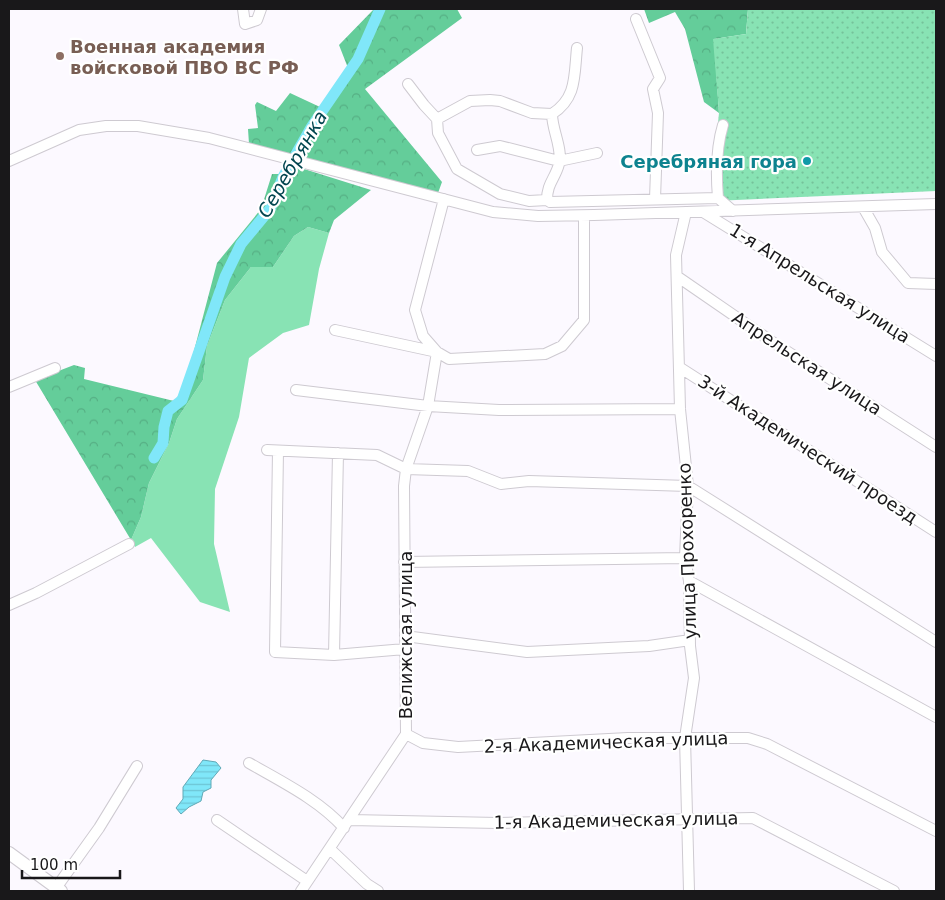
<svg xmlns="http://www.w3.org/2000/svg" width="945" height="900" font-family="'DejaVu Sans',sans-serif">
	<defs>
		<pattern id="forest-crowns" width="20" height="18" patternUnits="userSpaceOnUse" patternTransform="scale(1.25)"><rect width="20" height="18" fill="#64cd9a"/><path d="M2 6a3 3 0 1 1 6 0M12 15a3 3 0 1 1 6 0" fill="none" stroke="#56af84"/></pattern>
		<pattern id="garden-dots" width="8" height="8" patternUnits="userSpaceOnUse" patternTransform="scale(1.25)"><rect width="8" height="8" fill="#88e3b4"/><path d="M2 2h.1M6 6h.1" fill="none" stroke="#75c29a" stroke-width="1.8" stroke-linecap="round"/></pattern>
		<pattern id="water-rules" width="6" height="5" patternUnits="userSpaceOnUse" patternTransform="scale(1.25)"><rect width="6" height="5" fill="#80e7f9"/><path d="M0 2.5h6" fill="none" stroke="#6ec5d5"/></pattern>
	</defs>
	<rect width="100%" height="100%" fill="#fcf9ff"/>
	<path fill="#88e3b4" d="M 308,227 L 329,233 L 319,269 L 309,325 L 283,333 L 249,358 L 239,417 L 215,489 L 214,544 L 230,612 L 200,602 L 151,538 L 135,547 L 131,540 L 141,517 L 149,483 L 169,443 L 177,419 L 203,380 L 207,346 L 225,300 L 251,267 L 273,267 L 294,236 Z"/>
	<path fill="url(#forest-crowns)" d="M 374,9 L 457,9 L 462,18 L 365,89 L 442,182 L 438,193 L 249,144 L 248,129 L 258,128 L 255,105 L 257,102 L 276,111 L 290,93 L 320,107 L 348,68 L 339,45 Z
		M 644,9 L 748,9 L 746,34 L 714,39 L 719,113 L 704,102 L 685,29 L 675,12 L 649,23 Z
		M 285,163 L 371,190 L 334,220 L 329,233 L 308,227 L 294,236 L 273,267 L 251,267 L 225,300 L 207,346 L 203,380 L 177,419 L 169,443 L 149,483 L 141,517 L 131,540 L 35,380 L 74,365 L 85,368 L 84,379 L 174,401 L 184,389 L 217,263 L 261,209 L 272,174 L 281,174 Z"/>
	<path fill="url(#garden-dots)" d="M 748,9 L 936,9 L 936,191 L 714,201 L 715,153 L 719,113 L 713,39 L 746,34 Z"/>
	<path fill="url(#water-rules)" stroke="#61a9b6" d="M 203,760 L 216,762 L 221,768 L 211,780 L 211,788 L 203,792 L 201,801 L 189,807 L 181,814 L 176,808 L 183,799 L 183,787 Z"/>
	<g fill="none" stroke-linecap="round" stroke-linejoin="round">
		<path stroke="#80e7f9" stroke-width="11" d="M 154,458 L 163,443 L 164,427 L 168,411 L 182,400 L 225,277 L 241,244 L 270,209 L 283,177 L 312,126 L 358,59 L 380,9"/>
		<g stroke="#cecad1" stroke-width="12">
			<path id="minor" d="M 243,9 L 245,24 L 257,20 L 261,9
				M 636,19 L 660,78 L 653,89 L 658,113 L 655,199
				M 577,48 C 574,76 577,98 552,114 C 552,130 563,149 559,164 C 555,179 547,183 547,200 L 550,202 L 718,198
				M 408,84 L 424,105 L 437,119
				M 723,125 C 716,148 716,174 718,198 L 733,211
				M 477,150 L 500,146 L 559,161 L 597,153
				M 9,161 L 79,130 L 106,126 L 138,126 L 209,138 L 493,212 L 538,216 L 594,215 L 936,204
				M 547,200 L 529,201 L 500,194 L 457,169 L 438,133 L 437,119 L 470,101 L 490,100 L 500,101 L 532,113 L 552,114
				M 863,207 L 875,228 L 882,252 L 908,283 L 936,284
				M 686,212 L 676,255 L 680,409 L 688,486 L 685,558 L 689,581 L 690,646 L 694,678 L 685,738 L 689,891
				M 703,212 L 936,356
				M 678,277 L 771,341 L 936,447
				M 335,330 L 437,352 L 449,359 L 545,354 L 562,346 L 584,320 L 584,216
				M 679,367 L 936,532
				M 9,387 L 55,368
				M 296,390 L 428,406 L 499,410 L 680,409
				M 267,450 L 377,455 L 406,469 L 468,471 L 501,484 L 529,481 L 688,486 L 936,642
				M 278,451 L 275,652 L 334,655 L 405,649
				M 404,562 L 685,558
				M 689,581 L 936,717
				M 9,605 L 36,593 L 129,544
				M 405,636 L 527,652 L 649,646 L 690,640
				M 334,655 L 338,453
				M 406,734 L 423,743 L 458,747 L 628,738 L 748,738 L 767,744 L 936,831
				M 249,763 C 282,782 319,800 344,828
				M 217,820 L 307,881
				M 350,820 L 498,823 L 753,818 L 894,891
				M 330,849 L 367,884 L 378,891
				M 56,888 L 99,828 L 137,766
				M 301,891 L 406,734 L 404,486 L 406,469 L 428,406 L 437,352 L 423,336 L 415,310 L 444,199"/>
		</g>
		<g stroke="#cecad1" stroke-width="14">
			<path id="major" d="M 9,853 L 61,891"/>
		</g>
		<use href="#minor" stroke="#fff" stroke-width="10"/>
		<use href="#major" stroke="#fff" stroke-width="12"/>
	</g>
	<circle fill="#8d6e63" stroke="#fff" stroke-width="2" cx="60" cy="56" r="5"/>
	<circle fill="#0f9aa8" stroke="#fff" stroke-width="2" cx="807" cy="161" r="5"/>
	<g text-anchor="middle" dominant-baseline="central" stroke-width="4.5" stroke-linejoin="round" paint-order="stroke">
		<g font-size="18" font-weight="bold" fill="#785e54" stroke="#fff" text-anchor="start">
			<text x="70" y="46">Военная академия<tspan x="70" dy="21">войсковой ПВО ВС РФ</tspan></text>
		</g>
		<g font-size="18" font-weight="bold" fill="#0d838f" stroke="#fff" text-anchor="end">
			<text x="797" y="161">Серебряная гора</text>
		</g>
		<g font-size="18" fill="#19181a" stroke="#fff">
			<text transform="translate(820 283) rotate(32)">1-я Апрельская улица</text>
			<text transform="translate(807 363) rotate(33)">Апрельская улица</text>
			<text transform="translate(808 449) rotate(33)">3-й Академический проезд</text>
			<text transform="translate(687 551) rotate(-92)">улица Прохоренко</text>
			<text transform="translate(405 635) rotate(-90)">Велижская улица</text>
			<text transform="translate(606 742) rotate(-2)">2-я Академическая улица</text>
			<text transform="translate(616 820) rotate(-1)">1-я Академическая улица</text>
		</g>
		<g font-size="19" font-style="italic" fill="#01454f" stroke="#fff">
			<text transform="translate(292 164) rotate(-60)">Серебрянка</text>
		</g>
	</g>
	<rect width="945" height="900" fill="none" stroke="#19181a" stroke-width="20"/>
	<path d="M22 870v8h98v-8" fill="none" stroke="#19181a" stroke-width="2.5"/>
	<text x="30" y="870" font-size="15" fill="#19181a" stroke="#ffffff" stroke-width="4" paint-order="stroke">100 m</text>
</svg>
